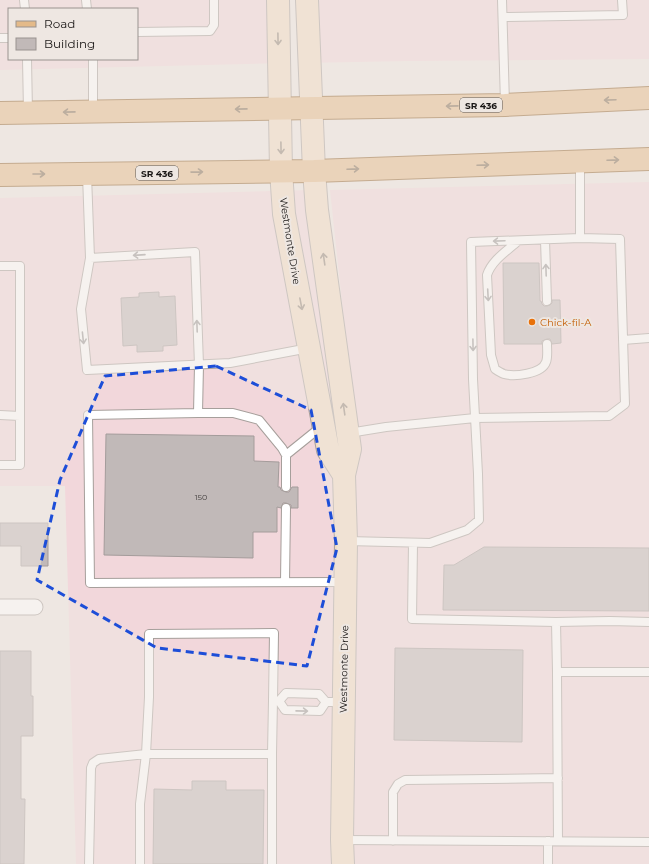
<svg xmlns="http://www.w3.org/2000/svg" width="649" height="864" font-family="Montserrat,sans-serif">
	<rect width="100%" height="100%" fill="#eee7e2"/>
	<path fill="#f2d7db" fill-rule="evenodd" d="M 0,0 L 280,0 L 284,63 L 0,70 ZM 9,9 L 137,9 L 137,59 L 9,59 Z
		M 298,0 L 649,0 L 649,59 L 408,61 L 302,63 Z
		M 649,182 L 649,864 L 351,864 L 346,339 L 330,190 Z
		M 312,190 L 332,389 L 335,436 L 337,541 L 334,864 L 76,864 L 65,486 L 0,486 L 0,198 Z"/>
	<path fill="#c1b9b8" stroke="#a49c9b" d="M 503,263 L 539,263 L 540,301 L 541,301 L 542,304 L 544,306 L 547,306 L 550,305 L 552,303 L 552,300 L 560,300 L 561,343 L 552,344 L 550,339 L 547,339 L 542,341 L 542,344 L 504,344 Z
		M 159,292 L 159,297 L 175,296 L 177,345 L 163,346 L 163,351 L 137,352 L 137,345 L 123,346 L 121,298 L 139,297 L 139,293 Z
		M 106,434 L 254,436 L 254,461 L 279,462 L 278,487 L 280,487 L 281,490 L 286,492 L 289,492 L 292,487 L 298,487 L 298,508 L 291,508 L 291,505 L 286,503 L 283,503 L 281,508 L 277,507 L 277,532 L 253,532 L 253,558 L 104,555 Z
		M 0,523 L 48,523 L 48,566 L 21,566 L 21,546 L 0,546 Z
		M 484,547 L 649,548 L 649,611 L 443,610 L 444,565 L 454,565 Z
		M 395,648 L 523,650 L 522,742 L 394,740 Z
		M 0,651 L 31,651 L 31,696 L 33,696 L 33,736 L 21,736 L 21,799 L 25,799 L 24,864 L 0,864 Z
		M 192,781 L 226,781 L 226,790 L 264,790 L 263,864 L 153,864 L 154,789 L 192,790 Z"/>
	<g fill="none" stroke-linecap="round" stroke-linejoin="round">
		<g stroke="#a69f9b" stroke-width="10">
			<path id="lane" d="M 24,0 L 25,9
				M 86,0 L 87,9
				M 502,0 L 505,104
				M 503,17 L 623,15 L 622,0
				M 137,32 L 210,31 L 214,25 L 214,0
				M 0,38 L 9,38
				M 27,59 L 28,112
				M 93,111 L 93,59
				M 580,163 L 580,238
				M 87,175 L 90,258
				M 545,240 L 547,301
				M 518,241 C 507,251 492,260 487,275 L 491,355 L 495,369 C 498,371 501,373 504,374 C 514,377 542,374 546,362 C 548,357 547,350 547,344
				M 0,266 L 20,266 L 20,465 L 0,465
				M 623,340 L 649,338
				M 309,348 L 230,363 L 87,370 L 81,309 L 90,258 L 195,252 L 199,365 L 198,413 L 88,415 L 90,583 L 345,582
				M 198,413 L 233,413 L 259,420 L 282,448 L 286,455 L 322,426
				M 0,415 L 20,416
				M 286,487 L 286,455
				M 347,541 L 430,543 L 467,530 L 479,520 L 478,474 L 473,379 L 471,242 L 580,238 L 620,239 L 625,404 L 609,416 L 475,418 L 386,427 L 349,433
				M 413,543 L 412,619 L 556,622 L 557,672 L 558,841
				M 285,582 L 286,508
				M 556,622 L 610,621 L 649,622
				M 557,672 L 649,672
				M 273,700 L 272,754 L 146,754 L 149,697 L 149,634 L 274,633 L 273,700 L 279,701
				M 279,701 L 286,693 L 319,694 L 326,702 L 344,702
				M 279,701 L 285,710 L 320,711 L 326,702
				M 272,754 L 272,864
				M 343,840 L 649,842
				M 393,841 L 393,792 L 398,784 L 405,780 L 558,778
				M 548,841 L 548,864
				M 89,864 L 91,768 L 93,763 L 99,759 L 146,754 L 140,804 L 140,864"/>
		</g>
		<g stroke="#a69f9b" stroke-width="17">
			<path id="street" d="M 0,607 L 35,607"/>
		</g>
		<g stroke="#a69f9b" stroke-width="24">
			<path id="secondary" d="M 278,0 L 281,171 L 284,214 L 328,450 L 344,475
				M 307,0 L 314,171 L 317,210 L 350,449 L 344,475 L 346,541 L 342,840 L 343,864"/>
		</g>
		<g stroke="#91632d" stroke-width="24">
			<path id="primary" d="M 0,113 L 505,105 L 649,98
				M 0,175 L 314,171 L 649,159"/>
		</g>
		<use href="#lane" stroke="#fff" stroke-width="8"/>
		<use href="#street" stroke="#fff" stroke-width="15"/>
		<use href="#secondary" stroke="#f2dcc4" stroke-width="22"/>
		<use href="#primary" stroke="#e4ba89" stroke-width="22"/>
	</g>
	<defs><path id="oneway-shaft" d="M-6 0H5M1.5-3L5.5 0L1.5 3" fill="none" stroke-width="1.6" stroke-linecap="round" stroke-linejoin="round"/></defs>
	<g stroke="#908375">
		<use href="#oneway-shaft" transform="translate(278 39) rotate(89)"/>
		<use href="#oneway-shaft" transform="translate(281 148) rotate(89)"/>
		<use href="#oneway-shaft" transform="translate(324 259) rotate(-98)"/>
		<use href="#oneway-shaft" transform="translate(301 304) rotate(79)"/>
		<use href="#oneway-shaft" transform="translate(344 409) rotate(-98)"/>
	</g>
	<g stroke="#7e684f">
		<use href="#oneway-shaft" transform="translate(610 100) rotate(178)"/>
		<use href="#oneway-shaft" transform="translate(452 106) rotate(179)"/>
		<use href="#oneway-shaft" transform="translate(241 109) rotate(179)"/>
		<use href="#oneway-shaft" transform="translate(69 112) rotate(179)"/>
		<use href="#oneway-shaft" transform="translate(613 160) rotate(-2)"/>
		<use href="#oneway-shaft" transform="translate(483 165) rotate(-2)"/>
		<use href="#oneway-shaft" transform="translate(353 169) rotate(-2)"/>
		<use href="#oneway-shaft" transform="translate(197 172) rotate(-1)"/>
		<use href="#oneway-shaft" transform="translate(39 174)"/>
	</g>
	<g stroke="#989696">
		<use href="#oneway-shaft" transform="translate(499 241) rotate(178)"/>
		<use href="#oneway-shaft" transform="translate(139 255) rotate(176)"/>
		<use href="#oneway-shaft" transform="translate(546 270) rotate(-92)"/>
		<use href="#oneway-shaft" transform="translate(488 295) rotate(87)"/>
		<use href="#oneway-shaft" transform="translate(197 326) rotate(-92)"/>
		<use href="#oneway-shaft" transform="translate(83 338) rotate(84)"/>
		<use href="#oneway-shaft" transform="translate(473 345) rotate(89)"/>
		<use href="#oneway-shaft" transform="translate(302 711) rotate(1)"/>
	</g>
	<path d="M0 0H649V864H0ZM 216,366 L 311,410 L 337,548 L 307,666 L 157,648 L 37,580 L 60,480 L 105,376 Z" fill="#eee7e2" fill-opacity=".55" fill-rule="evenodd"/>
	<path fill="none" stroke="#1d4ed8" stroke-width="3" stroke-dasharray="8 5" stroke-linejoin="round" d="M 216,366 L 311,410 L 337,548 L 307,666 L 157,648 L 37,580 L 60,480 L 105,376 Z"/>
	<circle fill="#e8710a" stroke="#eee7e2" stroke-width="1.5" cx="532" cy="322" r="4"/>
	<g text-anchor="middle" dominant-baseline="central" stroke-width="4" stroke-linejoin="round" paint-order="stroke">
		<g font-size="8" fill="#433f3e">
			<text x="201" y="497">150</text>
		</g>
		<g fill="#eee7e2" stroke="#595552" stroke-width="1">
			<rect x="460" y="98" width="42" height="14" rx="3"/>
			<rect x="136" y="166" width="42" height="14" rx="3"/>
		</g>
		<g font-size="9" font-weight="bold" fill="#191615">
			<text x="481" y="105">SR 436</text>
			<text x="157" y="173">SR 436</text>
		</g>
		<g font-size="10" fill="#191615" stroke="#eee7e2">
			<text transform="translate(290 241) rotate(81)">Westmonte Drive</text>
			<text transform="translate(344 669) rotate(-89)">Westmonte Drive</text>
		</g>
		<g font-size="10" fill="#c56008" stroke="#eee7e2" text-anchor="start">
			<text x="540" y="322">Chick-fil-A</text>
		</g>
	</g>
	<rect x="8" y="8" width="130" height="52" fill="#eee7e2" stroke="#999390"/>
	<rect x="16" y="21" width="20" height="6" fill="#e4ba89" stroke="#999390"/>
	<text x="44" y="28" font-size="12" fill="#191615">Road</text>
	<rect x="16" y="38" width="20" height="12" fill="#c1b9b8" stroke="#999390"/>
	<text x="44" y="48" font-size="12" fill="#191615">Building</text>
</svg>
